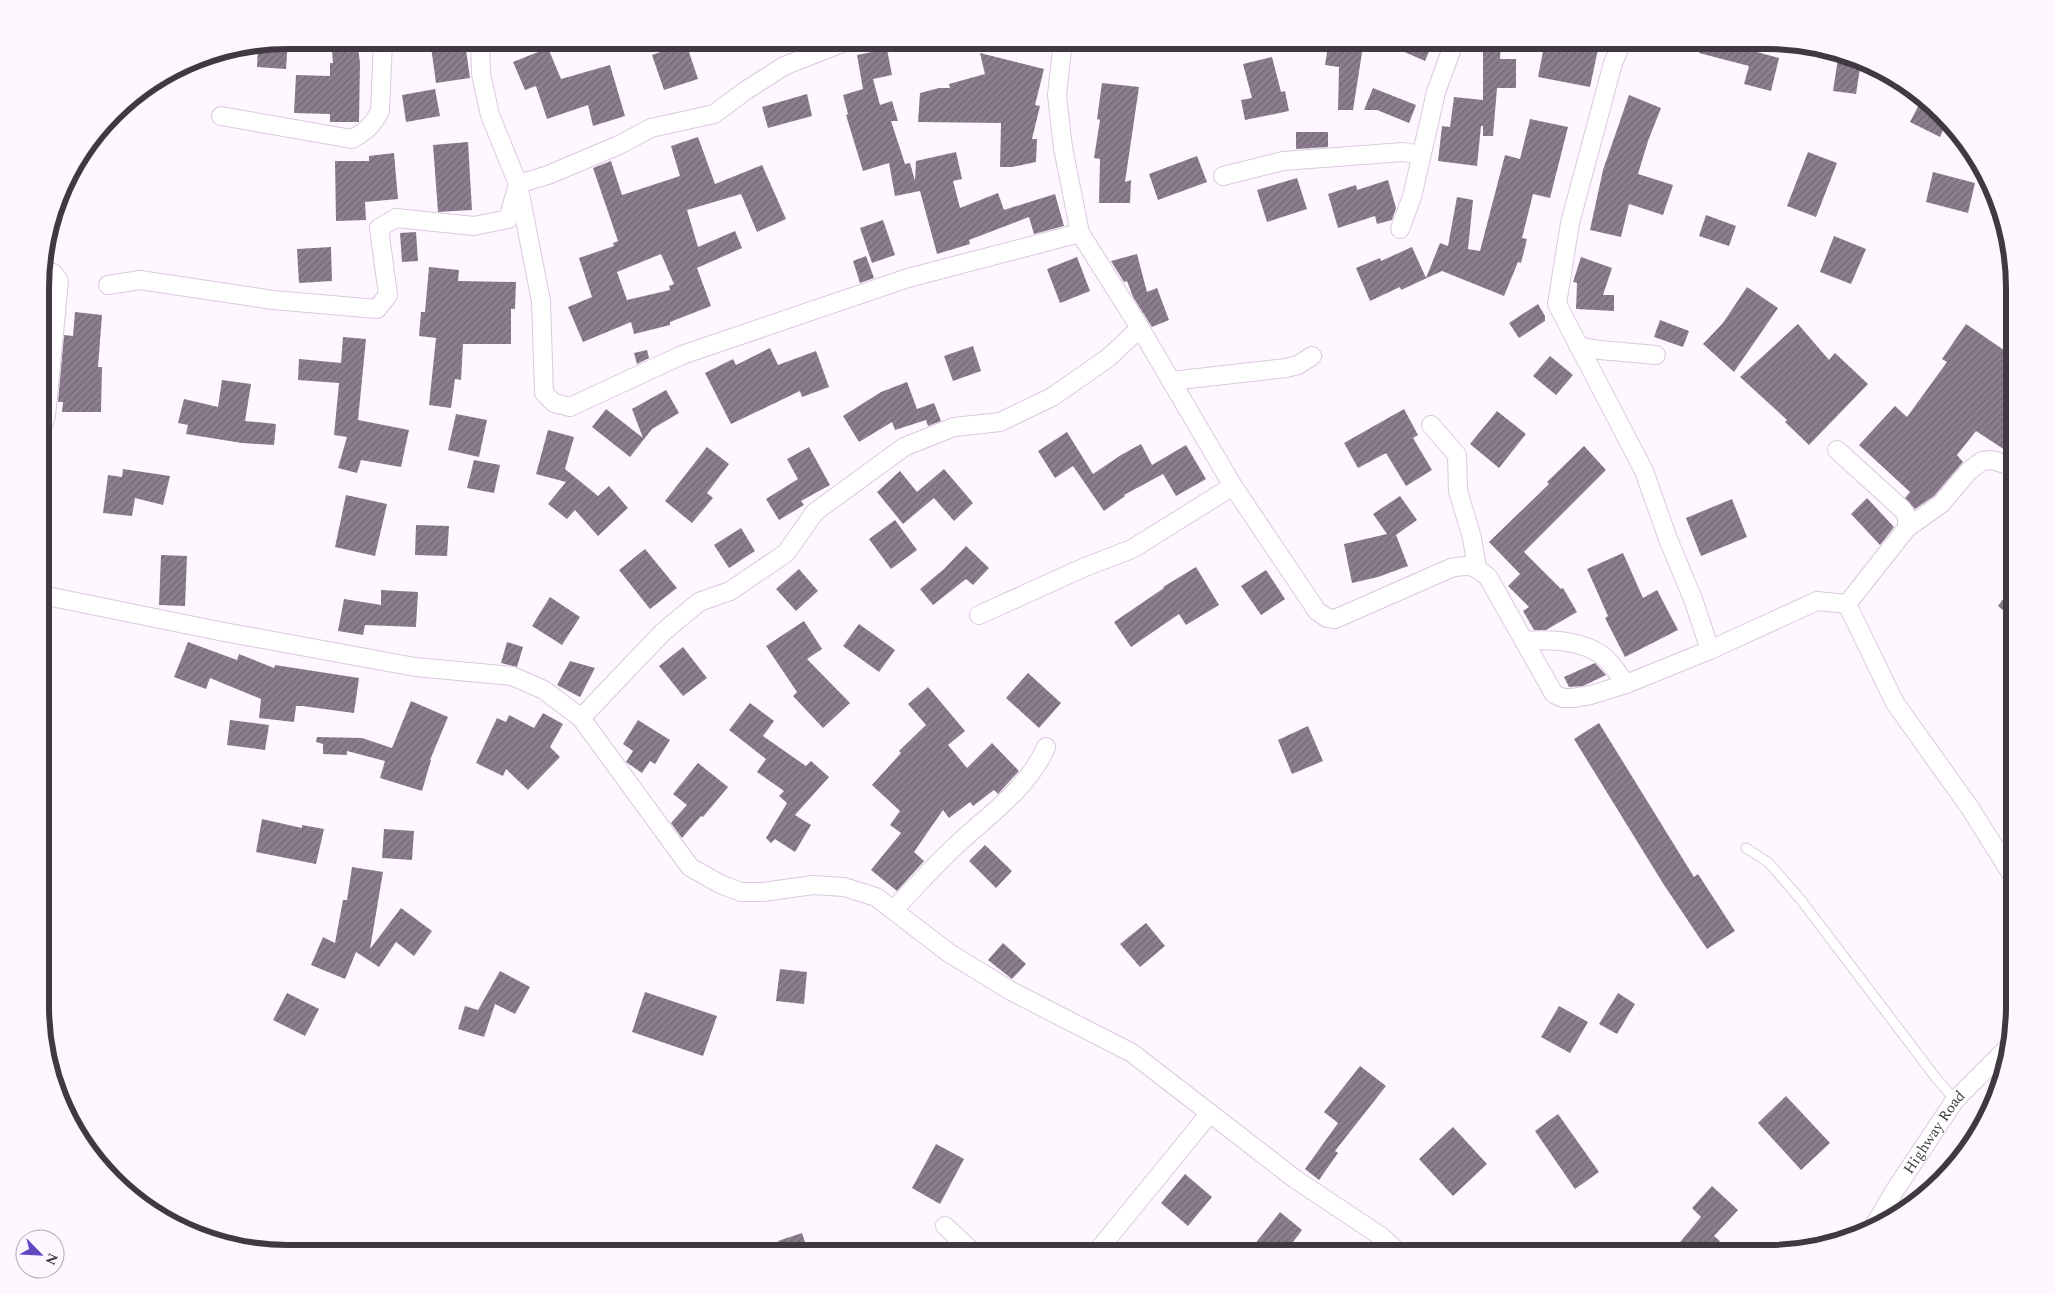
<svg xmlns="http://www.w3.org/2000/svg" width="2055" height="1294" font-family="Spectral,serif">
	<defs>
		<pattern id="building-hatch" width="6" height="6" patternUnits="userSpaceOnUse" patternTransform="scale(1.25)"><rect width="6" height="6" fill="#8c7d8f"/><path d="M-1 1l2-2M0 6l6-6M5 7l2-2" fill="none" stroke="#746776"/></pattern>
	</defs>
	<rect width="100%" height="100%" fill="#fef7ff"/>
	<path fill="url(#building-hatch)" fill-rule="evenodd" d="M 288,40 L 286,69 L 257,67 L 258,46 Z
		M 331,40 L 357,40 L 360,63 L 359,122 L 330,122 L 330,114 L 294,113 L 296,75 L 330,76 L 330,63 L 333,63 Z
		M 1329,40 L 1364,40 L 1353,110 L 1338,110 L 1339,67 L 1325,65 Z
		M 1377,40 L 1434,40 L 1425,61 Z
		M 1483,40 L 1501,40 L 1500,59 L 1516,59 L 1516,88 L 1497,88 L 1493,136 L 1483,136 L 1483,126 L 1481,126 L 1477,166 L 1438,161 L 1442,126 L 1450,127 L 1454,97 L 1483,100 Z
		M 1569,40 L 1600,40 L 1590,87 L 1538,77 L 1544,46 L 1567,51 Z
		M 1702,40 L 1748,40 L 1746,49 L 1779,58 L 1771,91 L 1744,84 L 1749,66 L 1699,53 Z
		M 465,42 L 470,78 L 436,83 L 431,47 Z
		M 686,43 L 698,79 L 664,90 L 652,55 Z
		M 548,48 L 561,79 L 610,65 L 625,116 L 593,126 L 588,105 L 547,119 L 536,86 L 525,90 L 513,62 Z
		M 887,49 L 892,75 L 873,79 L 880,105 L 892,101 L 898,121 L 891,121 L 905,164 L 910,163 L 915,181 L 916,161 L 956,152 L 962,179 L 953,181 L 960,208 L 998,193 L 1004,210 L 1055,194 L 1064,226 L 1034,234 L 1029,217 L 969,240 L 970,244 L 937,254 L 920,191 L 895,196 L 889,163 L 863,171 L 846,115 L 848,114 L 843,95 L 863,89 L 857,55 Z
		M 1839,52 L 1861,62 L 1856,94 L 1833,91 Z
		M 980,53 L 1044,69 L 1035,105 L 1040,106 L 1032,139 L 1037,139 L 1036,162 L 1012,167 L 1000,167 L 1001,123 L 918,122 L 920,93 L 939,88 L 950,88 L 949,84 L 985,74 Z
		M 1272,57 L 1281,92 L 1285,91 L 1289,111 L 1245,120 L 1241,100 L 1252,98 L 1243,64 Z
		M 1102,83 L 1139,87 L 1125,182 L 1131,180 L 1130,203 L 1099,203 L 1100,159 L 1094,158 L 1100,120 L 1097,119 Z
		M 1373,88 L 1416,105 L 1409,123 L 1377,110 L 1364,110 Z
		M 435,89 L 440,116 L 406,122 L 402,95 Z
		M 807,94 L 812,116 L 768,128 L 762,107 Z
		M 1629,95 L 1661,108 L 1648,141 L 1638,174 L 1673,185 L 1663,215 L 1629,204 L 1621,237 L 1590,230 L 1603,170 Z
		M 1923,97 L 1943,113 L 1948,120 L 1940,137 L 1910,122 Z
		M 1530,119 L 1568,127 L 1550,198 L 1533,194 L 1522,238 L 1527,239 L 1521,263 L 1518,262 L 1504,296 L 1442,271 L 1401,290 L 1400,287 L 1370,301 L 1356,268 L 1380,258 L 1381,261 L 1412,247 L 1426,278 L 1440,243 L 1448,246 L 1457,197 L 1473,200 L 1468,249 L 1480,251 L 1505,155 L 1520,159 Z
		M 1296,132 L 1328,132 L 1328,147 L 1296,149 Z
		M 698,137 L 715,184 L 762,165 L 786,219 L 757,232 L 741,194 L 687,210 L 698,247 L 735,231 L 742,248 L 697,268 L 711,306 L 670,322 L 670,325 L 634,334 L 631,322 L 583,342 L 568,307 L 592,297 L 579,258 L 614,246 L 613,243 L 618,241 L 593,168 L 611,161 L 622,195 L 680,176 L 671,146 ZM 661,254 L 674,284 L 669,286 L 670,290 L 627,300 L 617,272 Z
		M 468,142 L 472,210 L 438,212 L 433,145 Z
		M 1808,152 L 1837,163 L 1816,217 L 1787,206 Z
		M 394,153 L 398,199 L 365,202 L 366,220 L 336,221 L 335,161 L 369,161 L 369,156 Z
		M 1197,156 L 1207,182 L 1158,200 L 1149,174 Z
		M 1933,172 L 1975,183 L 1968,213 L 1926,202 Z
		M 1297,178 L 1307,209 L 1267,222 L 1257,190 Z
		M 1388,180 L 1396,208 L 1392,220 L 1377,224 L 1375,216 L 1338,228 L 1328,194 L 1356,185 L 1357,190 Z
		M 1706,215 L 1736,226 L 1729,246 L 1699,236 Z
		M 883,220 L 895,255 L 872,263 L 860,228 Z
		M 416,232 L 418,261 L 402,262 L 400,233 Z
		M 1834,236 L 1866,249 L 1851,284 L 1820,272 Z
		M 331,247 L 332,281 L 299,283 L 297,249 Z
		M 1137,254 L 1147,292 L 1157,288 L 1169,320 L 1152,327 L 1133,297 L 1127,281 L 1124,282 L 1111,261 Z
		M 866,256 L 874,278 L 860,283 L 853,261 Z
		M 1077,257 L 1090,291 L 1060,303 L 1047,269 Z
		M 1581,257 L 1612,268 L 1603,295 L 1614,295 L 1614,311 L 1576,309 L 1577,283 L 1573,282 Z
		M 429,267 L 459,270 L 458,281 L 516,282 L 515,309 L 511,309 L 511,344 L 463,344 L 461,380 L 455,379 L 451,408 L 429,405 L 436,338 L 419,336 L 421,312 L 425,312 Z
		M 1747,287 L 1778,308 L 1734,372 L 1703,344 L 1723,323 Z
		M 1538,304 L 1545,316 L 1545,321 L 1519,338 L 1509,323 Z
		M 75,312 L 102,315 L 98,367 L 102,367 L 101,412 L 62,412 L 63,402 L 58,402 L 64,335 L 73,336 Z
		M 1660,320 L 1689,331 L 1683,347 L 1654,337 Z
		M 1798,324 L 1829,360 L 1835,353 L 1868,384 L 1809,445 L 1785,422 L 1787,420 L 1740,377 Z
		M 1966,324 L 2014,357 L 2014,456 L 1976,431 L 1957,455 L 1963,462 L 1934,496 L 1915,509 L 1905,498 L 1910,492 L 1859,445 L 1895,406 L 1907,417 L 1947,362 L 1942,359 Z
		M 343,337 L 366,339 L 358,420 L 409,430 L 401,467 L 361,460 L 357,473 L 338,468 L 347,437 L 334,435 L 339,383 L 298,380 L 299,359 L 341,363 Z
		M 973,346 L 981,371 L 953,381 L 944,356 Z
		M 770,348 L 778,365 L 816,351 L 829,387 L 802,397 L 800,391 L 731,424 L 705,373 L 733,359 L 736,365 Z
		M 647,350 L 649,358 L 637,364 L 634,353 Z
		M 1550,356 L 1573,375 L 1556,395 L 1533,376 Z
		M 222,380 L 251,384 L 245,421 L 276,424 L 274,445 L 242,443 L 186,434 L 188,425 L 178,423 L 184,399 L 218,407 Z
		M 907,382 L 917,409 L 934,403 L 941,421 L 928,426 L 926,420 L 895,430 L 892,422 L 859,442 L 843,416 L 881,392 Z
		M 666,390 L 679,413 L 652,429 L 630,457 L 592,427 L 606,409 L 643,438 L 632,409 Z
		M 1404,409 L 1418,435 L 1413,438 L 1432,470 L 1406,486 L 1386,453 L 1358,468 L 1344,443 Z
		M 1497,411 L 1526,434 L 1499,468 L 1470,444 Z
		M 456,414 L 487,420 L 479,457 L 448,450 Z
		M 548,430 L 574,437 L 565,469 L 598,496 L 609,486 L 628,508 L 598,536 L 575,510 L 567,519 L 548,504 L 566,482 L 536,474 Z
		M 1067,432 L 1093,474 L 1121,455 L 1141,444 L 1152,465 L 1186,445 L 1206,479 L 1176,496 L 1163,474 L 1124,495 L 1125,496 L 1104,511 L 1073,466 L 1055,478 L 1038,451 Z
		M 1584,446 L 1606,470 L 1524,552 L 1561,589 L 1563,588 L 1577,612 L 1546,630 L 1534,630 L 1523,611 L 1529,607 L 1508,586 L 1520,574 L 1489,542 L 1549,484 L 1547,482 Z
		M 707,447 L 729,464 L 707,493 L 713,498 L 692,523 L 665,501 Z
		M 809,447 L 830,485 L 801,501 L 804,505 L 779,520 L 766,499 L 798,479 L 787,459 Z
		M 474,460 L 500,465 L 494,493 L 467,488 Z
		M 123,469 L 170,476 L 163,505 L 135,498 L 132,516 L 103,513 L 108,475 L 122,477 Z
		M 944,469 L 973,503 L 954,521 L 934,498 L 903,524 L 877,492 L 900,471 L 917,492 Z
		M 346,495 L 387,504 L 375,556 L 335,547 Z
		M 1400,496 L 1417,520 L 1396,535 L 1408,566 L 1378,577 L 1352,583 L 1344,544 L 1387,534 L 1373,514 Z
		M 1867,498 L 1894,527 L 1880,545 L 1851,514 Z
		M 1732,499 L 1747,537 L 1701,556 L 1686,518 Z
		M 895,520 L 917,550 L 891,569 L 869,539 Z
		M 416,525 L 449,526 L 447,556 L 415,555 Z
		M 741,528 L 755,551 L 729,568 L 714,545 Z
		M 966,546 L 989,568 L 973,585 L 966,579 L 933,605 L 920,589 L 944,569 Z
		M 645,549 L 677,588 L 650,609 L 619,570 Z
		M 1623,553 L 1643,598 L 1657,590 L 1678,630 L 1625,657 L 1605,618 L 1608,616 L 1587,569 Z
		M 161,555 L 187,556 L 185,606 L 159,605 Z
		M 1196,567 L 1219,605 L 1186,625 L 1179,614 L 1131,647 L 1114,622 L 1164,588 L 1163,587 Z
		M 799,569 L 818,591 L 796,611 L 776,589 Z
		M 1266,570 L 1285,599 L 1261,615 L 1241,586 Z
		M 2014,584 L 2014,619 L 1998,606 Z
		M 381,590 L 418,592 L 416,627 L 365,625 L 363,635 L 338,631 L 344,599 L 381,605 Z
		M 550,597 L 580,617 L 562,645 L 532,626 Z
		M 804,621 L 822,649 L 807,659 L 850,703 L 823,728 L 793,696 L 797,692 L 766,646 Z
		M 859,624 L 895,650 L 879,672 L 843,646 Z
		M 188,642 L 237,660 L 239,654 L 274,668 L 275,665 L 359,678 L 354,713 L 302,706 L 296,706 L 294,722 L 259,718 L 261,699 L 210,678 L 206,689 L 174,677 Z
		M 507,642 L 523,647 L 517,667 L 501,663 Z
		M 683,647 L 707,678 L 683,696 L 659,666 Z
		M 570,661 L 595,668 L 580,697 L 557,685 Z
		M 1595,663 L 1606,675 L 1583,686 L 1569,687 L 1564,677 Z
		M 1028,673 L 1061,703 L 1039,728 L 1006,698 Z
		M 928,687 L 965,731 L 948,745 L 967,768 L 992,743 L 1019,771 L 998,794 L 994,790 L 973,806 L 970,802 L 949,818 L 943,810 L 914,852 L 924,861 L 897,891 L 871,870 L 901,833 L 890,825 L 900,811 L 872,785 L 901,753 L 899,751 L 926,725 L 908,704 Z
		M 411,701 L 448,717 L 430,760 L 431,760 L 422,791 L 380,778 L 385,761 L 347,751 L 347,755 L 323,754 L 323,744 L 316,742 L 317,737 L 362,738 L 392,748 Z
		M 750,703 L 774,721 L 763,736 L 806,766 L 811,761 L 829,777 L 795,815 L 811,825 L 795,852 L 775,839 L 771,843 L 766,838 L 787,803 L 779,796 L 784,791 L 757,772 L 766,759 L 729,730 Z
		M 543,713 L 563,724 L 550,747 L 560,757 L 528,790 L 506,769 L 503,776 L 476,763 L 497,718 L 506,722 L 509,715 L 534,728 Z
		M 230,720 L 269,725 L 265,750 L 227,745 Z
		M 638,720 L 670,740 L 655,764 L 650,761 L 642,773 L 626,762 L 633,751 L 623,744 Z
		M 1599,723 L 1694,877 L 1698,874 L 1735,931 L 1707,949 L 1664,885 L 1574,739 Z
		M 1308,726 L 1323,761 L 1292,774 L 1278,740 Z
		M 698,763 L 728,787 L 703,817 L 701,816 L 682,838 L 671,823 L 687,805 L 673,794 Z
		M 262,819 L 302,828 L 302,825 L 324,829 L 316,864 L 256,852 Z
		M 384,829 L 414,831 L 412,860 L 382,858 Z
		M 985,845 L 1012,871 L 996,888 L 969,861 Z
		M 352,867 L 383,872 L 370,949 L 401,908 L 432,931 L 414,956 L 396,942 L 379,967 L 356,952 L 345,979 L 311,965 L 323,937 L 335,943 L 343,900 L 347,900 Z
		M 1146,923 L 1165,946 L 1140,967 L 1120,944 Z
		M 1003,943 L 1026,964 L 1012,979 L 988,960 Z
		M 780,969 L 807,972 L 804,1004 L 776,1001 Z
		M 500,971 L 530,987 L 515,1014 L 495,1004 L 484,1037 L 458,1029 L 465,1006 L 478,1010 Z
		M 645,992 L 717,1016 L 703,1056 L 632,1032 Z
		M 287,993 L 319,1009 L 305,1036 L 273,1020 Z
		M 1618,993 L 1635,1004 L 1617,1034 L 1599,1024 Z
		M 1559,1006 L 1588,1022 L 1570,1053 L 1541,1037 Z
		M 1360,1066 L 1386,1086 L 1335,1151 L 1338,1153 L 1319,1180 L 1305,1169 L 1338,1123 L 1324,1112 Z
		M 1786,1096 L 1830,1143 L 1801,1170 L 1758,1123 Z
		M 1558,1114 L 1599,1172 L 1575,1189 L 1535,1131 Z
		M 1453,1127 L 1487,1164 L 1453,1196 L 1419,1159 Z
		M 936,1144 L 964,1159 L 940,1204 L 912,1188 Z
		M 1185,1174 L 1212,1197 L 1188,1226 L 1161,1203 Z
		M 1712,1186 L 1738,1210 L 1714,1236 L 1720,1241 L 1709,1254 L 1670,1254 L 1701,1217 L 1692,1208 Z
		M 1280,1212 L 1302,1230 L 1284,1254 L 1247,1254 Z
		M 802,1233 L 809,1254 L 782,1254 L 778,1241 Z"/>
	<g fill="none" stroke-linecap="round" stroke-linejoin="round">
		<g stroke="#dac9dd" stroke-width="11">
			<path id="service" d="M 1746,848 L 1769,863 L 1801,900 L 1936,1078 L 1955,1100"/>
		</g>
		<g stroke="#dac9dd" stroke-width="20">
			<g id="minor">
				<path d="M 480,40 L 481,74 L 490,115 L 518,184 L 541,301 L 544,393 L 554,403 L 570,407 L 682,355 L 908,278 L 1080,233"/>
				<path d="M 1063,40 L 1057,95 L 1063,148 L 1080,233 L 1140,328 L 1233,486 L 1317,611 L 1327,618 L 1335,619 L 1451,568 C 1469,564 1474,565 1488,577 L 1554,694 L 1563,698 L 1572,698 L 1591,695 L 1626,684 L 1710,650 L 1817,601 L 1847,604"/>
				<path d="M 1623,40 L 1613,63 L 1570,223 L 1557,304 L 1644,471 L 1668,539 L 1693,599 L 1710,650"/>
				<path d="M 221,116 L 352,139 C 365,132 373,125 380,111 L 383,40"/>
				<path d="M 1223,176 L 1283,161 L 1403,152 L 1421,155"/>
				<path d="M 1400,229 L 1412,197 L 1436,92 L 1455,40"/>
				<path d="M 42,270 L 53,273 L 59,281 L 46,416 L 42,427"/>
				<path d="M 108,285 L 140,280 L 273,300 L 377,309 L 388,295 L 379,228 L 396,218 L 474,226 L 508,219 L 518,184 L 548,175 L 619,145 L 651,128 L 714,114 L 745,91 L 784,66 L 850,40"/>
				<path d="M 1578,346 L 1600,350 L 1656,355"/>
				<path d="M 1171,381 L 1286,368 L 1298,365 L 1312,356"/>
				<path d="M 1431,425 L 1457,455 L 1458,491 L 1472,538 L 1477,568"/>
				<path d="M 1837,450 L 1902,509 L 1907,516 L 1907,528"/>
				<path d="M 42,595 L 219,631 L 415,667 L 512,676 L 544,690 L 581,718 L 690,867 L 720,884 L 741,892 L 763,892 L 813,885 L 844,887 L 876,897 L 949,953 L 1011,991 L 1132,1053 L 1295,1179 L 1382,1237 L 1400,1254"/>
				<path d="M 1847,604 L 1895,703 L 1970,808 L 2014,878"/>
				<path d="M 1847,604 L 1907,528 L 1941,504 L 1969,471 L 1982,461 L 1992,460 L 2014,467"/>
				<path d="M 979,615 L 1085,567 L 1132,549 L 1233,486"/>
				<path d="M 1524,641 C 1550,639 1582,640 1603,656 C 1612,663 1619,675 1626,684"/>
				<path d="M 581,718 L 663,632 L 699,602 L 730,591 L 786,553 L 815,512 L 904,447 L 954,427 L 1000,422 L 1052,397 L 1108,358 L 1140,328"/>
				<path d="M 893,910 C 916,887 938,861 963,839 C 992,813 1031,784 1046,747"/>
				<path d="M 945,1226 L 975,1254"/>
				<path id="s1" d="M 1872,1229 L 1895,1190 L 1955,1100 L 2010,1045"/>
				<path d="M 1095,1254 L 1210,1113"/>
			</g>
		</g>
		<use href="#service" stroke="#fff" stroke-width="9"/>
		<use href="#minor" stroke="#fff" stroke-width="18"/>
	</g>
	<g text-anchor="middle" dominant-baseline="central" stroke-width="5" stroke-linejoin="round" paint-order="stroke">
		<g font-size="15" fill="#403941" stroke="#fef7ff">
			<text stroke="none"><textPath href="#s1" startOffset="115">Highway Road</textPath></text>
		</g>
	</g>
	<path d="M0 0H2055V1294H0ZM288 49H1767A239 239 0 0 1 2006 288V1006A239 239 0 0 1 1767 1245H288A239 239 0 0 1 49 1006V288A239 239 0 0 1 288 49Z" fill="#fef7ff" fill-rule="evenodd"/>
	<path fill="none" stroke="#403941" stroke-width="6" d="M288 49H1767A239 239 0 0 1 2006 288V1006A239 239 0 0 1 1767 1245H288A239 239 0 0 1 49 1006V288A239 239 0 0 1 288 49Z"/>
	<g transform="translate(40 1254) rotate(114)"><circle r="24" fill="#fef7ff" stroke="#b2abb3"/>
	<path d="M0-4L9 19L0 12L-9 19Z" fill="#6249c2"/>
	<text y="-8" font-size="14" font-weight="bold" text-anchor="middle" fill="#403941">N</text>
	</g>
</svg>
